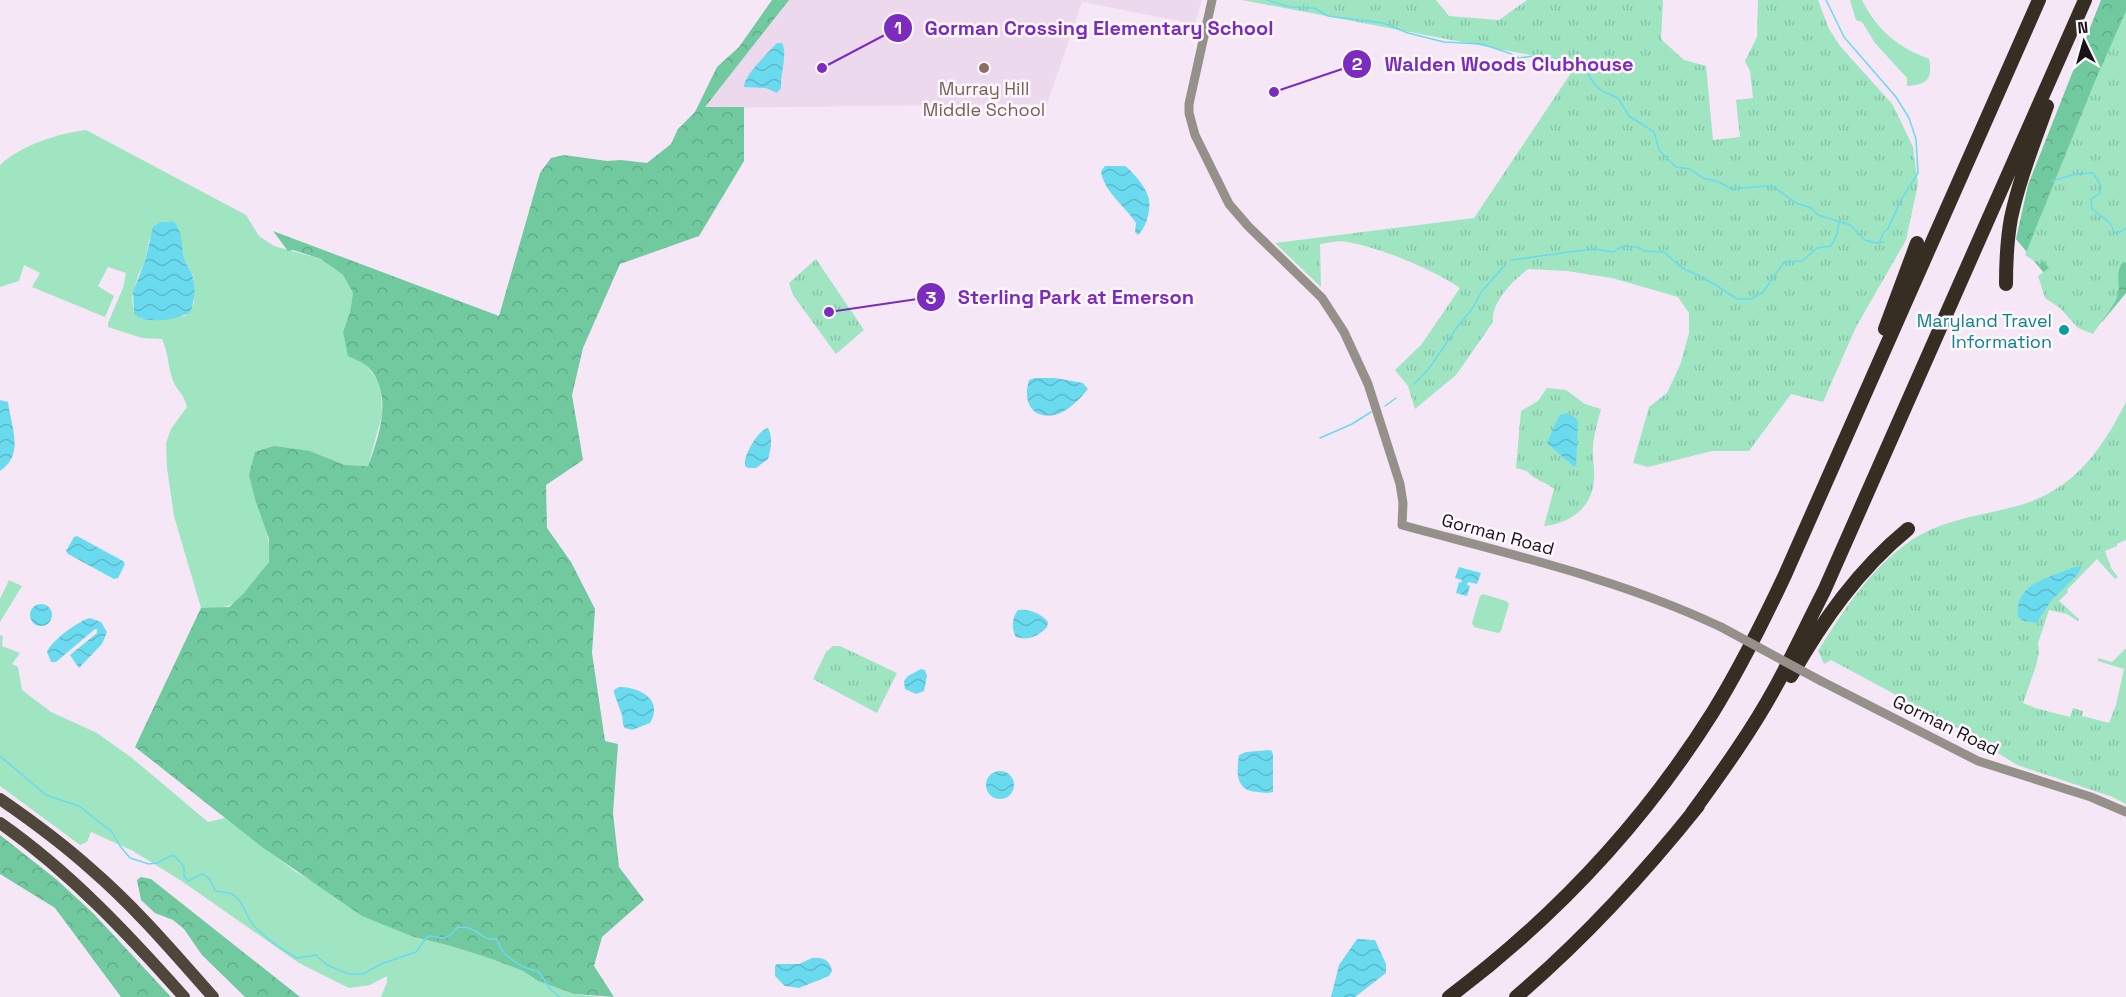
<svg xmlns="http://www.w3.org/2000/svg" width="2126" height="997" font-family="'Space Grotesk',sans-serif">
	<defs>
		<pattern id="forest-crowns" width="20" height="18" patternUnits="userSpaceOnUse" patternTransform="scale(1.5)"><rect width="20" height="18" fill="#70c99f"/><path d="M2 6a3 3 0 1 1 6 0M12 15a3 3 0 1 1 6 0" fill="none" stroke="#60ac88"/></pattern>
		<pattern id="park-tufts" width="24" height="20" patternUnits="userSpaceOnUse" patternTransform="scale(1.5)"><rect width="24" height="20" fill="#9fe5c2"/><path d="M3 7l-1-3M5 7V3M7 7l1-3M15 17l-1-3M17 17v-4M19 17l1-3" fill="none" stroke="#88c4a6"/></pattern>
		<pattern id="water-waves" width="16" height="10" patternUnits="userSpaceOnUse" patternTransform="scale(1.5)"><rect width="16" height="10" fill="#6adaef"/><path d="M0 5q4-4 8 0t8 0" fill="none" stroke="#5bbacc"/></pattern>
	</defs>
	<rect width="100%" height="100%" fill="#f6e7f6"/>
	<path fill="#edd9ed" d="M 789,0 L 1202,0 L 1195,24 L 1082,2 L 1047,104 L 704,108 Z"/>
	<path fill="#9fe5c2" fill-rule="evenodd" d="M 1850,0 L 1862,0 C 1878,31 1896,46 1929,59 C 1933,79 1927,85 1907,86 L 1907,78 L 1875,43 L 1862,22 L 1856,20 Z
		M 86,130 L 246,215 L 259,236 L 274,246 L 321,259 L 343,275 L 353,293 L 350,312 L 343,332 L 381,386 L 382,415 L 368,466 L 345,465 L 310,451 L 249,475 C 254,495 274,543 269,561 C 267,569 255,580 249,587 C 234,606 226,610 201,608 L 174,516 L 167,468 L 166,443 L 171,429 L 187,407 C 183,391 176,391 172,378 C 168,365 168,352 162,339 L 142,338 L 108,327 L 108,323 L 123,288 L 126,273 L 108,267 L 98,286 L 114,296 L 105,317 L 32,287 L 40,273 L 24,265 L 19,281 L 0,287 L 0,165 C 20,146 59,133 86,130 ZM 172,221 L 182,248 L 185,261 L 193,275 L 194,282 L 194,304 L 185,316 L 154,319 L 142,319 L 134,314 L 132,298 L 138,276 L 145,261 L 149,240 L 160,222 Z
		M 9,580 L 22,586 L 0,622 L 0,599 Z
		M 1483,594 L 1506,601 L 1509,604 L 1501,631 L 1498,633 L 1474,627 L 1472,623 L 1480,596 Z
		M 0,635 L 3,636 L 2,646 L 20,653 L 12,664 L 18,667 L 22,690 L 51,712 L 97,733 L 132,758 L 208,822 L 225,818 L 296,872 L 398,930 L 414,937 L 447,945 L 489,958 L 523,971 L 538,981 L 574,994 L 600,997 L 381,997 L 387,982 L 387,976 L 370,985 L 349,988 L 299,963 L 180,880 L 133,851 L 91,832 L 87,842 L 80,845 L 0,786 Z"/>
	<path fill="url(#forest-crowns)" d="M 772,0 L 789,0 L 705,107 L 744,107 L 744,161 L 699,236 L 620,264 L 583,348 L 572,395 L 583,460 L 546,485 L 547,528 L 571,562 L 595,609 L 592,653 L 605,741 L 618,744 L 613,813 L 619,867 L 644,900 L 602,937 L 594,966 L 614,997 L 574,994 L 538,981 L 523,971 L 489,958 L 447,945 L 414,937 L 362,916 L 262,847 L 135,747 L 201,608 L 229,607 L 243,594 L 269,562 L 269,539 L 255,499 L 249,475 L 255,452 L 274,446 L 310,451 L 345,465 L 368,466 C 379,436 394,394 368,367 C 363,362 354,359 348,356 L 343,332 L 350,312 L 353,293 L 343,275 L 321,259 L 293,250 L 288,251 L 273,231 L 499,316 L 540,173 L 551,158 L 564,155 L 607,161 L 621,160 L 647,163 L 671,144 L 678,129 L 695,112 L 717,67 L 739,47 Z
		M 2101,0 L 2126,0 L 2126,293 L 2102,322 L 2082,319 L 2016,239 L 2028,185 Z
		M 0,835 L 56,879 L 93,913 L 171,997 L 121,997 L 55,908 L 0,874 Z
		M 141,877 L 151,879 L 300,997 L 245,997 L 202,955 L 184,929 L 173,920 L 155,913 L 141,900 L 137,880 Z"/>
	<path fill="url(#park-tufts)" d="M 1242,0 L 1436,0 L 1449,16 L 1499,20 L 1527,0 L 1663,0 L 1661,39 L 1684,60 L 1706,66 L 1713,140 L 1740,137 L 1736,100 L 1753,98 L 1750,71 L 1745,61 L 1757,37 L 1758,0 L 1818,0 L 1829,29 L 1840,46 L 1893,105 L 1913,147 L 1918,184 L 1906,240 L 1856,327 L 1823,402 L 1791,394 L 1749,451 L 1712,451 L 1648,467 L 1633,463 L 1649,407 L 1667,393 L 1680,365 L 1689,333 L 1689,313 L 1678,297 L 1612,278 L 1567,271 L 1528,269 C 1513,281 1491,302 1493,322 L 1456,375 L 1415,409 L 1408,386 L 1395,370 L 1421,345 L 1460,288 C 1430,268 1383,249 1348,242 C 1340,240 1328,243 1320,244 L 1321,287 L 1275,243 L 1474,218 L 1577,64 Z
		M 2126,11 L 2126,263 L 2123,262 C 2114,273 2121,284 2118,295 C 2114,307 2100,323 2093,334 L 2078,328 L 2060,308 L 2045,298 L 2038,276 L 2049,268 L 2043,261 L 2039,264 L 2025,255 L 2095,81 Z
		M 816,259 L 864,330 L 836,354 L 793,295 L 789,283 Z
		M 1547,388 L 1566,390 L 1585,404 L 1601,409 C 1598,421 1594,433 1593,446 C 1592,457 1595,468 1594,479 C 1593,507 1571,523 1544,526 L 1554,489 C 1545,482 1533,479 1527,471 L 1516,468 L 1521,411 L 1538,401 Z
		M 2126,402 L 2126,540 L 2117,544 L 2117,546 L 2105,551 L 2111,568 L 2118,577 L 2115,579 L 2097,559 L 2067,590 L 2068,592 L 2059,601 L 2079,619 L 2078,621 L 2067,614 L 2049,610 L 2038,643 L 2039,652 L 2036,666 L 2023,703 L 2035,708 L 2070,717 L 2073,708 L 2083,711 L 2082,716 L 2109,723 L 2116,705 L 2124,669 L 2098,661 L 2098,658 L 2112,662 L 2126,648 L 2126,804 L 2110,796 L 2017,765 L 1963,731 L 1831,660 L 1824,664 L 1818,651 C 1845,608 1875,561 1920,535 C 1949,519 1982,515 2013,507 C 2071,493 2100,453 2126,402 Z
		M 833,646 L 840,646 L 897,673 L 877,713 L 813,679 L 826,652 Z"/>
	<path fill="url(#water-waves)" d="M 777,43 L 782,43 C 788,53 780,75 781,88 L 777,93 L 766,88 L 744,87 C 744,75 768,53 777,43 Z
		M 1105,166 L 1125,166 C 1133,172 1145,186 1148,196 C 1152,207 1147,227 1138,235 L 1135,232 L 1136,223 C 1126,207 1103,191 1101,171 Z
		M 173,221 C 183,230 181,245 184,257 C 185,264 190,268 192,274 C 196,286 195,302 190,312 C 178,320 145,325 134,314 L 133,292 L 145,261 L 153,227 L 160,222 Z
		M 1055,378 L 1083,383 L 1088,389 C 1081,398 1069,410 1058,414 C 1033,421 1022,403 1029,380 L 1035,378 Z
		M 0,400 L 8,402 C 11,426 25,455 0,471 Z
		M 1567,413 L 1576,418 L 1578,422 L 1576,465 L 1574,467 L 1547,443 L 1558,418 L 1560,415 Z
		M 768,428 C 773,437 771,449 768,459 L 756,468 L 748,468 L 745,466 C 743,456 758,430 768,428 Z
		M 77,536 L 123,561 L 125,564 L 118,578 L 114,579 L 68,554 L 66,551 L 74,537 Z
		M 2082,566 L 2077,575 L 2050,602 L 2037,623 L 2024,621 L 2018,617 C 2015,588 2038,581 2059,573 C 2067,570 2074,566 2082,566 Z
		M 1459,567 L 1481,573 L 1477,584 L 1468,582 L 1467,585 L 1470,586 L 1467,596 L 1456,593 L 1459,582 L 1461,583 L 1462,580 L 1455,578 Z
		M30 615a11 11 0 1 1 22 0a11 11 0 1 1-22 0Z
		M 1018,610 C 1028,609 1041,613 1048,622 L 1047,627 C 1039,636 1028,641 1016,637 C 1011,629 1012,617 1018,610 Z
		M 90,618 L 101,622 L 107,632 L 102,644 L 79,668 L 70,655 L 97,633 L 97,629 L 95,629 L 56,662 L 51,662 L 47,652 C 51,641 78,621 90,618 Z
		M 921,669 L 925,670 L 927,676 L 924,691 L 916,694 L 905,689 L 904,681 L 908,676 Z
		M 619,687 C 639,687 664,699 650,723 L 632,730 L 625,728 L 623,725 L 622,715 L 614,693 L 614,690 Z
		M 1269,750 L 1272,751 L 1273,755 L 1273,792 C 1268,793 1264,793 1258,792 C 1236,791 1236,774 1239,755 L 1246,752 Z
		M986 785a14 14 0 1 1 28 0a14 14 0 1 1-28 0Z
		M 1357,939 L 1375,940 L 1386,964 L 1386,973 L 1355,997 L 1331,997 L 1339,965 Z
		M 812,958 C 823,957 830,960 832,971 L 829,976 L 799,988 L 785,986 L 775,976 L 775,966 L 777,964 L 799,964 Z"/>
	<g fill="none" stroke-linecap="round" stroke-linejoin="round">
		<path stroke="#6adaef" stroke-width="1.5" d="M 1267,0 L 1290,7 L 1314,8 L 1328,16 L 1383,23 L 1408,33 L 1444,42 L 1482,44 L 1509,53 L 1519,58 L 1534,56 L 1580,62 L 1595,85 L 1602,91 L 1618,98 L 1629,116 L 1654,132 L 1659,150 L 1676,167 L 1690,169 L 1703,178 L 1719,182 L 1731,189 L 1766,186 L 1775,188 L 1796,203 L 1811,208 L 1818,215 L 1850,225 L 1865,240 L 1876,243 L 1884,242
			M 1826,0 L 1844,37 L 1896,97 L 1909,118 L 1916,139 L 1918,173 L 1901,200 L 1888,229 L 1883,233 L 1880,241
			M 2052,181 L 2076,174 L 2093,173 L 2101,186 L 2100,193 L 2091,199 L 2092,209 L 2110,223 L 2115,233 L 2120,232 L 2126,228
			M 1511,260 L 1577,251 L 1594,249 L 1613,252 L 1623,246 L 1637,247 L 1645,251 L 1664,252 L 1681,267 L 1714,284 L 1737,299 L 1751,299 L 1763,292 L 1784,262 L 1802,261 L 1817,248 L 1831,246 L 1837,234 L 1839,223
			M 1414,384 L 1428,370 L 1458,326 L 1472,309 L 1482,291 L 1505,265
			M 1385,406 L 1396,398
			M 1320,438 L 1352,424 L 1371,412
			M 0,756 L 46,795 L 79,806 L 112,832 L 120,846 L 130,858 L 149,864 L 157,863 L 171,856 L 175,856 L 184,867 L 184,876 L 188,881 L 202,874 C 211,877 212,883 215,891 C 219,892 225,892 229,893 C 244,898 245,917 255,927 C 267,939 282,950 297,958 L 316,955 L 327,965 L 349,974 L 363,974 L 381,964 L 416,952 L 426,938 L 430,936 L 443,938 L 449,936 L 458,927 C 463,927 469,927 473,930 C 483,935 484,940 497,939 L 501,949 L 506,955 L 521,966 L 539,972 L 551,990 L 560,997"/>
		<path stroke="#95918a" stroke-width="9" d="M 1212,0 L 1189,104 L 1189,113 L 1195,135 L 1229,204 L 1248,226 L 1322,298 L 1344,332 L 1368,384 L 1400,484 L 1403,503 L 1402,525 C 1509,554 1620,579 1721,627
			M 1821,681 L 1978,761 L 2091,797 L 2126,812"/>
		<path stroke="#4f473c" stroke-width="12" d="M 0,799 C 32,821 63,844 92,870 C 136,908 174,953 213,997
			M 0,823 C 70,872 128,934 184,997"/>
		<path stroke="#362e22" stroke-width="14" d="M 2006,284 C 2006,262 2007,240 2011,218 C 2019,180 2034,143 2047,106
			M 1885,329 L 1917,243
			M 1791,676 C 1823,620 1858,570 1908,529
			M 1692,813 C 1722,772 1752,730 1776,686 C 1793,655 1808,622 1824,591 L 2085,0
			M 1449,997 C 1553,919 1644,822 1713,712 C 1740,668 1763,622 1785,575 L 2039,0
			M 1516,997 C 1584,939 1642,876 1698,806"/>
		<path stroke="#95918a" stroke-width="9" d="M 1721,627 L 1821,681"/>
	</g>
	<circle fill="#8d6e63" stroke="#fef8fe" stroke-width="2" cx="984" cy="68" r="6"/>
	<circle fill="#0f9aa8" stroke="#fef8fe" stroke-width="2" cx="2064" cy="330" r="6"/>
	<g text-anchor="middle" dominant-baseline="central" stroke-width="5" stroke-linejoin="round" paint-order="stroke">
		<g font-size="18" fill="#785e54" stroke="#fef8fe">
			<text x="984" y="88">Murray Hill<tspan x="984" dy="21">Middle School</tspan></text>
		</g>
		<g font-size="18" fill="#0d838f" stroke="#fef8fe" text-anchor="end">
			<text x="2052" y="320">Maryland Travel<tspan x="2052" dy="21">Information</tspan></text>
		</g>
		<g font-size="18" fill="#181318" stroke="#fef8fe">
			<text transform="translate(1498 534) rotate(15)">Gorman Road</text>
			<text transform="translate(1946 725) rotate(26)">Gorman Road</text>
		</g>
	</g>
	<path fill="none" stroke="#7b2cbf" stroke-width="2" d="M822 68L898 28M1274 92L1357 64M829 312L931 297"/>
	<g fill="#7b2cbf" stroke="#fef8fe" stroke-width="2">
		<circle cx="822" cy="68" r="6"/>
		<circle cx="1274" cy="92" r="6"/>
		<circle cx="829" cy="312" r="6"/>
		<circle cx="898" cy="28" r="15"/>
		<circle cx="1357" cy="64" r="15"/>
		<circle cx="931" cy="297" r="15"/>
	</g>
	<g font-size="18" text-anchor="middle" font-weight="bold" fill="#fff">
		<text x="898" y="34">1</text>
		<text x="1357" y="70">2</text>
		<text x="931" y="304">3</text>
	</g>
	<g font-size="20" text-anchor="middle" font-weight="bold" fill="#7b2cbf" stroke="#fef8fe" stroke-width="5" stroke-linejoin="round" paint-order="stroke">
		<text x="1099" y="35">Gorman Crossing Elementary School</text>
		<text x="1509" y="71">Walden Woods Clubhouse</text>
		<text x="1076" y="304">Sterling Park at Emerson</text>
	</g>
	<g transform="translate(2084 42) rotate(355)" stroke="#fef8fe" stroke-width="4.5" paint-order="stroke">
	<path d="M0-4.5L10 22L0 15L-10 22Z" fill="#181318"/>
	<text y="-9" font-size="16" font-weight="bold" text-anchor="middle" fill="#181318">N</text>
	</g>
</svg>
